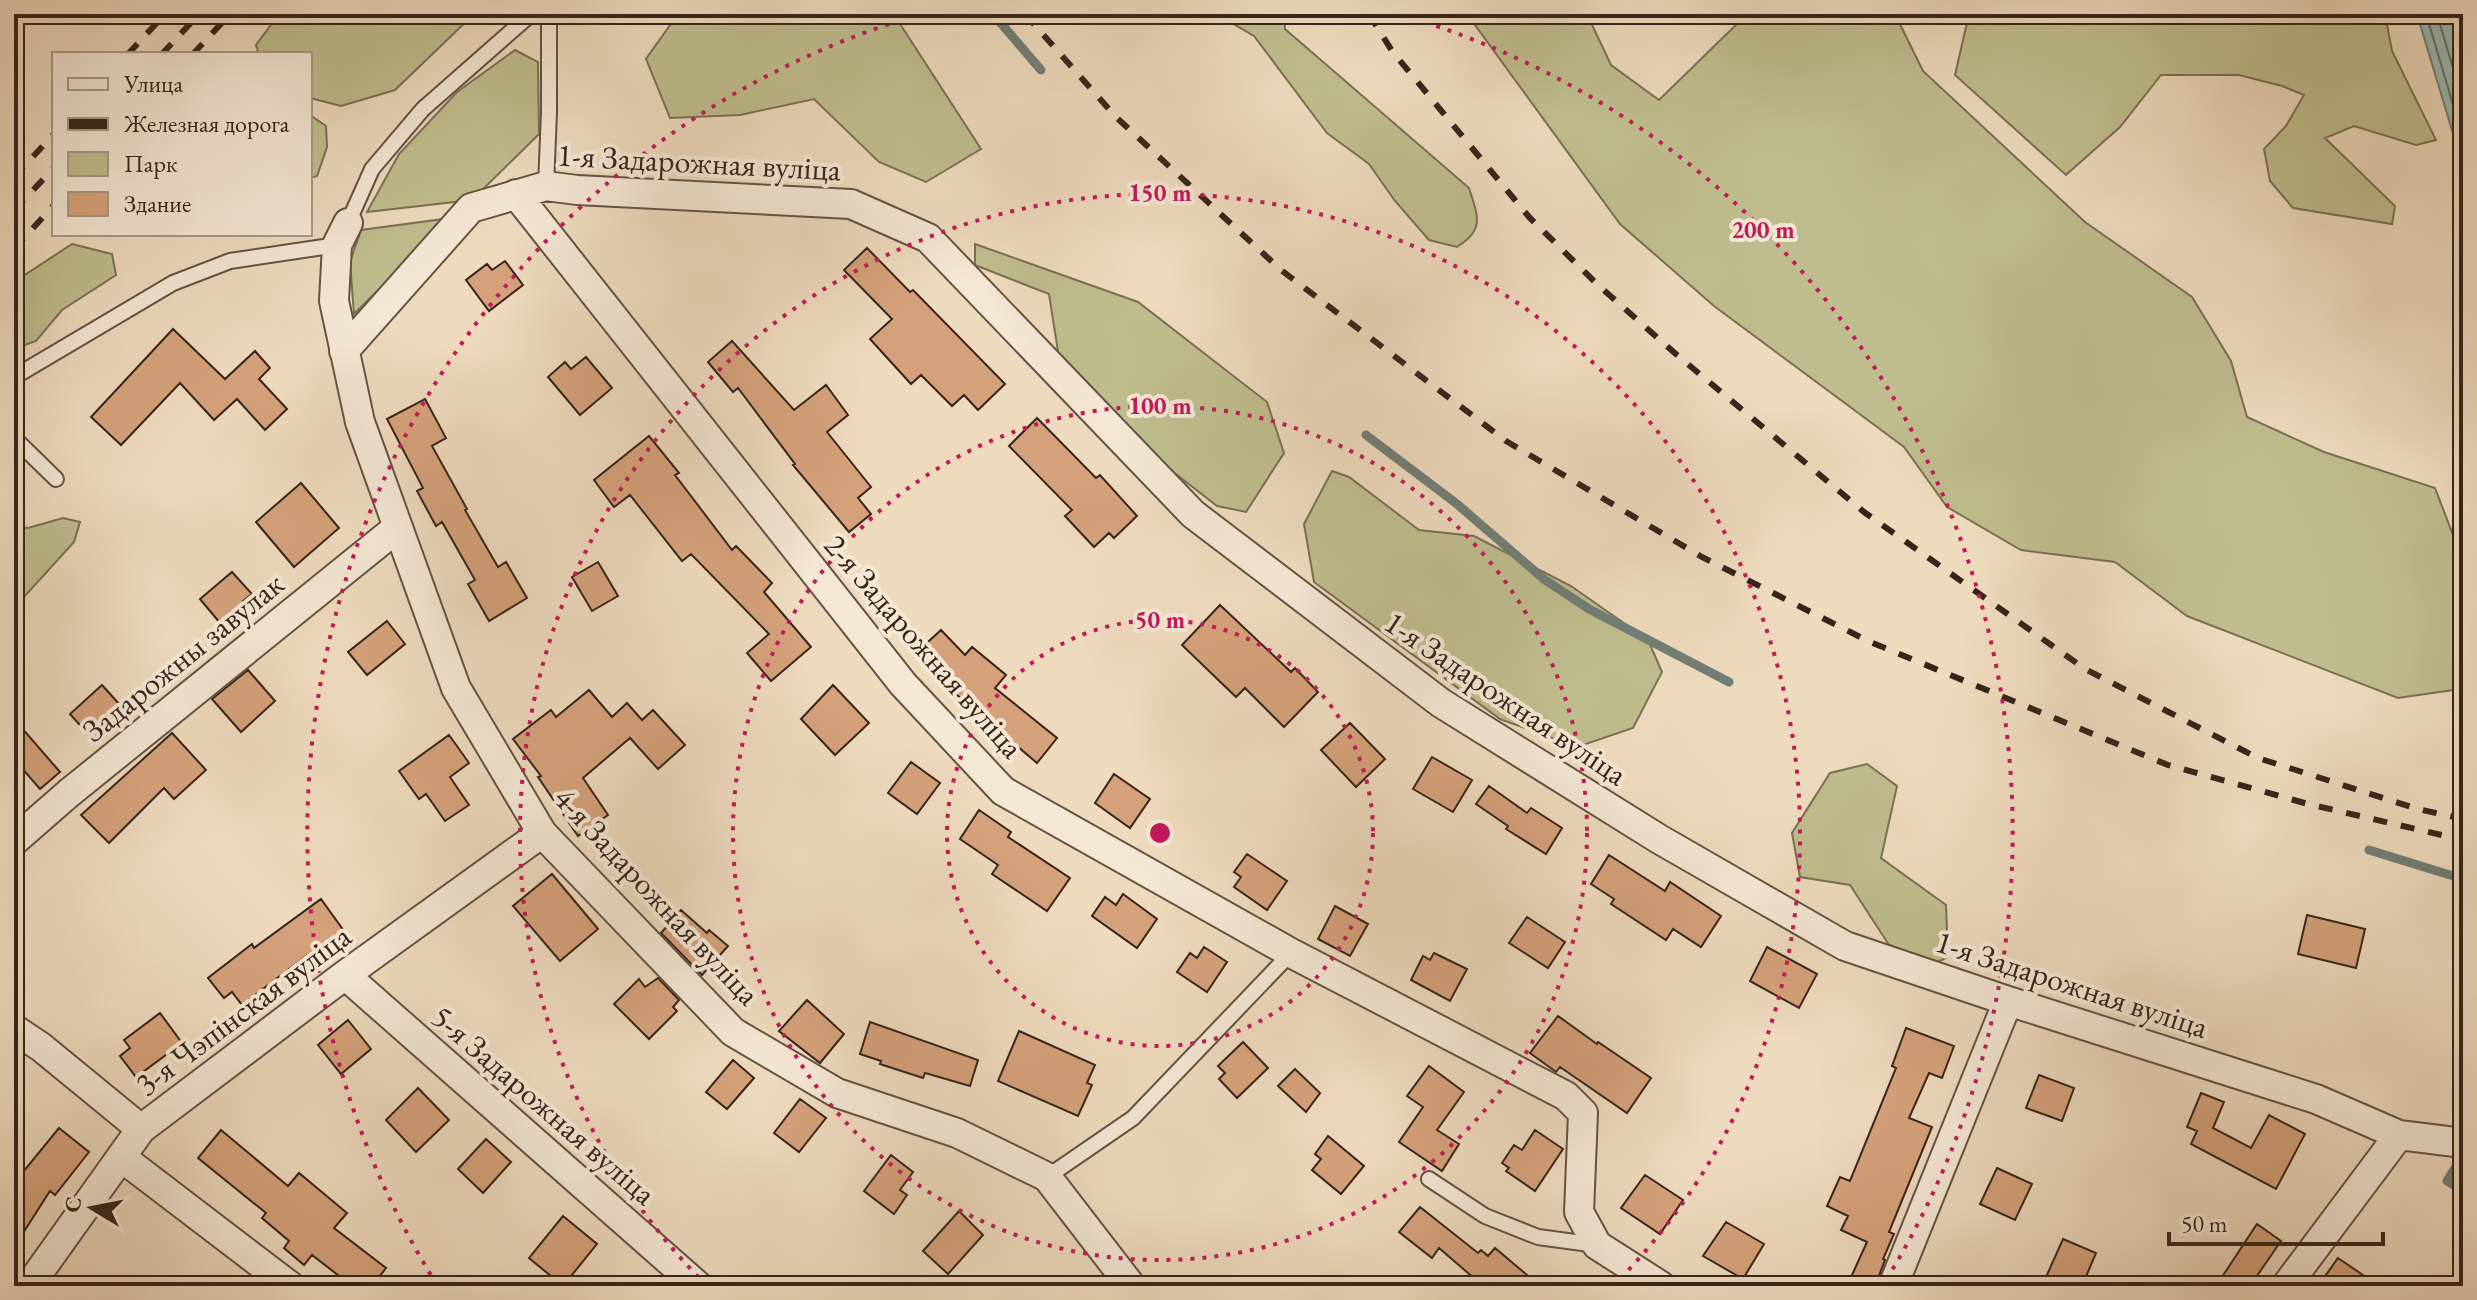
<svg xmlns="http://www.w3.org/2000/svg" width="2477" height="1300" font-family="'EB Garamond',serif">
	<rect width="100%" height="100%" fill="#eedabd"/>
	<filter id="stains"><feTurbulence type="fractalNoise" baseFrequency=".0025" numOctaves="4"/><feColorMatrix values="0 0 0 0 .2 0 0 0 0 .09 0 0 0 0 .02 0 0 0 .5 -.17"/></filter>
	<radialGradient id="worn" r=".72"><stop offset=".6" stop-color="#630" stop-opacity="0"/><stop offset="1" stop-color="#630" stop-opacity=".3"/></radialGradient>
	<path fill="#bfbd8d" stroke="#7a7054" stroke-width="2" d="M 279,14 L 474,14 L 395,90 L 341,106 L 310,98 L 310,54 L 259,54 L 256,45 Z
		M 678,14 L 884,14 L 900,24 L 981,149 L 926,182 L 879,162 L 814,99 L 740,115 L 670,118 L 646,59 Z
		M 1224,14 L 1284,14 L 1285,29 L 1469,188 C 1478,216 1485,230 1457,247 L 1429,240 L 1395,201 L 1369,164 L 1327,133 L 1254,36 L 1225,19 Z
		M 1467,14 L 1587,14 L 1611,65 L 1659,100 L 1740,21 L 1811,14 L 1895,14 L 1923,71 L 2085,222 L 2192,297 L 2231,361 L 2247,417 L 2324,452 L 2435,488 L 2463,561 L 2463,669 L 2453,690 L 2398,698 L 2187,616 L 2115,562 L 2021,550 L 1947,507 L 1904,447 L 1714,306 L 1620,224 Z
		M 1969,14 L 2385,14 L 2392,51 L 2436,140 L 2416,145 L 2354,126 L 2325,138 L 2395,206 L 2392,224 L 2293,208 L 2270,181 L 2264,149 L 2286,126 L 2304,95 L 2282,86 L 2239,75 L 2161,75 L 2120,127 L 2066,175 L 1955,75 Z
		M 515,50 L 538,62 L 539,134 L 472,200 L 367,212 L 399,154 L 457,92 Z
		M 310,115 L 326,126 L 327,147 L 317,176 L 310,178 Z
		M 451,218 L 354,314 L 350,262 L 361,230 Z
		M 72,244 L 112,254 L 116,275 L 62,310 L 36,341 L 14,349 L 14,282 Z
		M 975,244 L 1138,302 L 1267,402 L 1284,453 L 1246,512 L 1217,506 L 1167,467 L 1059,358 L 1049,294 L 975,265 Z
		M 1332,471 L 1349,477 L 1419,530 L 1474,536 L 1571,586 L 1648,640 L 1662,672 L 1633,728 L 1577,747 L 1500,719 L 1314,582 L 1304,524 Z
		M 63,518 L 80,522 L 74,542 L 14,608 L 14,527 L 28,528 Z
		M 1867,764 L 1897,786 L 1881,858 L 1946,905 L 1948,957 L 1933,964 L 1889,945 L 1850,885 L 1800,877 L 1792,833 L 1830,773 Z"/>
	<path fill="#99bab3" stroke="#717e76" stroke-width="2" d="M 2417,14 L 2463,14 L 2463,163 L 2461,160 Z"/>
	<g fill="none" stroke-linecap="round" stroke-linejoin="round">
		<path stroke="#686f67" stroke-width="2" d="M 2426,14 L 2463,138
			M 2437,14 L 2463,102"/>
		<path stroke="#717e76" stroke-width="9" d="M 993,14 L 1041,70
			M 1366,435 L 1457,504 L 1545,580 L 1589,609 L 1729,682
			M 2369,850 L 2463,879
			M 2457,1165 L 2447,1181 L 2463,1191"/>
	</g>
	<path fill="#d5a17a" stroke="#36241b" stroke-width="2" d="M 867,248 L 910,292 L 913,290 L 1005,384 L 978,410 L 964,395 L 952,406 L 921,375 L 911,384 L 870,339 L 892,319 L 844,270 Z
		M 505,261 L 523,285 L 489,311 L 466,280 L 487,264 L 492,270 Z
		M 173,329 L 225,379 L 255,351 L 270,368 L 259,379 L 287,409 L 265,430 L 237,399 L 214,420 L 180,383 L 121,445 L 91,417 Z
		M 732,341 L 794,410 L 826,385 L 848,415 L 827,432 L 871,487 L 858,498 L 871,514 L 849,532 L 793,465 L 795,464 L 738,388 L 733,392 L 708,362 Z
		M 586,357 L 612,388 L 580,415 L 548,377 L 565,362 L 571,369 Z
		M 425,399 L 446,438 L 432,446 L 467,509 L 465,510 L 498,567 L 506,562 L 527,598 L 489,621 L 468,584 L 475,580 L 442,522 L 436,526 L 417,491 L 423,488 L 387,419 Z
		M 1037,418 L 1096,478 L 1100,475 L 1137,516 L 1114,538 L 1109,533 L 1094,547 L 1065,516 L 1072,510 L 1009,446 Z
		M 649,436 L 679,473 L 675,475 L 732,550 L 736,546 L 772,583 L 764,592 L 811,647 L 771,681 L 747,653 L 769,634 L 691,554 L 682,561 L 630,495 L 614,507 L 594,480 Z
		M 301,483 L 339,528 L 294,567 L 256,522 Z
		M 598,562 L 618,596 L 592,611 L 572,577 Z
		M 232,572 L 252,594 L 243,601 L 248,608 L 225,629 L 200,599 Z
		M 1220,605 L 1291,672 L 1295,668 L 1318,692 L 1284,727 L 1245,688 L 1236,697 L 1182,645 Z
		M 387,621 L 405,644 L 367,675 L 348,652 Z
		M 941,630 L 965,655 L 972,647 L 1006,675 L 995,688 L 1057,738 L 1037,763 L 943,683 L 945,680 L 918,651 Z
		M 248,670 L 275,701 L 241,732 L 212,699 Z
		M 102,685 L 129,715 L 96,743 L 70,714 Z
		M 833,685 L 869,723 L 835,755 L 801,719 Z
		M 589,690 L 612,717 L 627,703 L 642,720 L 653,710 L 685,745 L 658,769 L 630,738 L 583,778 L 608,815 L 578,836 L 538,777 L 541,776 L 513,739 L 551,710 L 556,717 Z
		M 14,719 L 60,772 L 40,789 L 14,759 Z
		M 1350,723 L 1385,759 L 1356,787 L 1321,750 Z
		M 172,733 L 206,770 L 174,799 L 164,788 L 109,843 L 81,815 Z
		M 449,735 L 469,763 L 450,777 L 469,805 L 445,821 L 426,794 L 419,799 L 399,771 Z
		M 1432,757 L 1472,780 L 1453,812 L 1413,789 Z
		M 911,762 L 940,783 L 917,814 L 888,793 Z
		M 1114,774 L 1150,799 L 1130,828 L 1095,803 Z
		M 1489,786 L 1527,813 L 1531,808 L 1562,828 L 1546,854 L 1506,829 L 1508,826 L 1476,804 Z
		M 979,810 L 1011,832 L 1008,837 L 1070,878 L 1047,911 L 992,874 L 998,865 L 960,839 Z
		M 1247,854 L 1287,881 L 1267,910 L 1234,887 L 1241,877 L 1234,872 Z
		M 1609,855 L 1665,891 L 1670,882 L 1721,916 L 1701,947 L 1673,929 L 1666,940 L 1611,904 L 1614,899 L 1591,884 Z
		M 552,874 L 598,929 L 560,961 L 513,906 Z
		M 1123,894 L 1157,919 L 1137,948 L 1092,916 L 1105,897 L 1116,905 Z
		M 321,899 L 344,931 L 306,956 L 242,1005 L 232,992 L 224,998 L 208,978 L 252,944 L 254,948 Z
		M 1335,906 L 1368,924 L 1350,956 L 1318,939 Z
		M 681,910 L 707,933 L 709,930 L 728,946 L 702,975 L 661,933 Z
		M 2307,915 L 2365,929 L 2356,968 L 2298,954 Z
		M 1527,917 L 1565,942 L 1548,968 L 1509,943 Z
		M 1204,947 L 1227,962 L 1207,992 L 1177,972 L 1190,953 L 1197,958 Z
		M 1767,947 L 1817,974 L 1799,1008 L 1750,981 Z
		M 1434,953 L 1467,969 L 1450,1001 L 1411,980 L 1423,956 L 1430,960 Z
		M 658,978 L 679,1000 L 673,1007 L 677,1011 L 649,1039 L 614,1004 L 639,979 L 645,987 Z
		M 807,1000 L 844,1034 L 820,1063 L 779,1031 Z
		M 160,1013 L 182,1043 L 136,1077 L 120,1056 L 130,1048 L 124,1040 Z
		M 1558,1016 L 1597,1044 L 1598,1042 L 1651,1078 L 1627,1113 L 1560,1067 L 1556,1072 L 1530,1053 Z
		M 348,1020 L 371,1049 L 341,1074 L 318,1045 Z
		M 870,1022 L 978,1060 L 970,1086 L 925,1073 L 923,1078 L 880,1064 L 881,1061 L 860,1054 Z
		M 1906,1028 L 1954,1046 L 1942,1078 L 1929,1073 L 1909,1118 L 1932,1127 L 1889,1232 L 1894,1234 L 1883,1259 L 1885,1260 L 1877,1281 L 1875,1286 L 1847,1286 L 1867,1242 L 1841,1230 L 1848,1216 L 1827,1206 L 1840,1177 L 1850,1181 L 1896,1068 L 1892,1066 Z
		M 1019,1031 L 1095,1065 L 1087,1083 L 1092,1085 L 1078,1116 L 998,1081 Z
		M 1243,1042 L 1268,1068 L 1237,1098 L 1219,1079 L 1225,1073 L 1218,1066 Z
		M 733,1060 L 754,1078 L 727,1109 L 706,1092 Z
		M 1429,1066 L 1464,1092 L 1437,1130 L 1459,1144 L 1442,1171 L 1399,1142 L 1423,1107 L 1407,1096 Z
		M 1295,1069 L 1320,1093 L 1306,1112 L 1278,1086 Z
		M 2039,1075 L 2074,1088 L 2062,1121 L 2026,1108 Z
		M 418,1088 L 449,1120 L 416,1152 L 386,1120 Z
		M 2201,1093 L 2224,1102 L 2213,1128 L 2251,1148 L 2269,1115 L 2305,1134 L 2276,1189 L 2191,1144 L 2197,1131 L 2187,1127 Z
		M 800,1099 L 826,1118 L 799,1152 L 774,1133 Z
		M 59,1128 L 89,1152 L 55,1195 L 50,1191 L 14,1247 L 14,1183 Z
		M 221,1130 L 288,1186 L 299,1173 L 347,1213 L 334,1228 L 386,1268 L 372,1286 L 352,1286 L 312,1255 L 304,1265 L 284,1248 L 289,1241 L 262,1218 L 266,1213 L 198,1158 Z
		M 1535,1130 L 1563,1149 L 1535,1191 L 1506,1171 L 1509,1168 L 1502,1163 L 1514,1145 L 1522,1150 Z
		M 1328,1136 L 1364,1166 L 1341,1194 L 1312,1170 L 1321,1159 L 1315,1154 Z
		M 486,1139 L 511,1162 L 483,1193 L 458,1169 Z
		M 891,1155 L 913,1172 L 900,1190 L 907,1195 L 894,1214 L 864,1191 Z
		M 1997,1168 L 2032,1184 L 2015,1220 L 1980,1204 Z
		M 1645,1175 L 1683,1200 L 1660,1234 L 1621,1208 Z
		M 1420,1207 L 1478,1253 L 1481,1250 L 1488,1256 L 1495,1248 L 1540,1286 L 1483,1286 L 1439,1248 L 1432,1258 L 1399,1232 Z
		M 959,1211 L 983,1235 L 948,1274 L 923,1251 Z
		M 563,1216 L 597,1244 L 563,1286 L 529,1258 Z
		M 1726,1222 L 1764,1244 L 1743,1279 L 1703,1256 Z
		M 2257,1224 L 2281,1241 L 2250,1286 L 2216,1286 Z
		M 2063,1239 L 2096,1253 L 2082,1286 L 2042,1286 Z
		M 2338,1258 L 2379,1286 L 2318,1286 Z"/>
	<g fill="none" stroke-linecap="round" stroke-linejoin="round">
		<g stroke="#645244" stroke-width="18">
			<path id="service" d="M 546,186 L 549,112 L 549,14
				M 348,223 L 372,169 L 423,109 L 531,14
				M 14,377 L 173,283 L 230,261 L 337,245
				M 14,438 L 56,479
				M 1047,1177 L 1133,1118 L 1291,953
				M 1429,1179 L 1485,1216 L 1538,1237 L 1597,1245"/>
		</g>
		<g stroke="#645244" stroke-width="32">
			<path id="minor" d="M 516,194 L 903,684 L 1003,791 L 1291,953 L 1566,1096 L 1583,1113 L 1579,1212 L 1597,1245 L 1661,1286
				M 348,223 L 337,245 L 334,301 L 360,422 L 456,688 L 542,833 L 733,1032 L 837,1093 L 957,1133 L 1047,1177 L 1131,1286
				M 344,351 L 471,208 L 546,186 L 577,190 L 851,204 L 928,238 L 1193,514 L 1441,703 L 1659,839 L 1845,946 L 2008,1001 L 2316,1099 L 2399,1135 L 2463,1143
				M 14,841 L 69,793 L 397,528
				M 345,975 L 698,1286
				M 14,1029 L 41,1047 L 141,1129
				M 121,1157 L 290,1286
				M 29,1286 L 141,1129 L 345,975 L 542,833
				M 1893,1286 L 2008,1001
				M 2286,1286 L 2399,1135"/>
		</g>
		<use href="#service" stroke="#f4e7d4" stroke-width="14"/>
		<use href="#minor" stroke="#f4e7d4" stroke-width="28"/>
		<path stroke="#36241b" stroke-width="6" stroke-dasharray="14 14" stroke-linecap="butt" d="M 1025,14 L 1116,117 L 1281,270 L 1506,441 L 1702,557 L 1868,641 L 2168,765 L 2308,804 L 2463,840
			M 1369,14 L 1392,51 L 1529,217 L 1598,285 L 1677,355 L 1864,512 L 2085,669 L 2258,758 L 2418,809 L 2463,819
			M 128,54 L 165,14
			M 162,54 L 199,14
			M 193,54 L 230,14
			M 14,177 L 54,134
			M 14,210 L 54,168
			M 14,249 L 54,205"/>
	</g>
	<g fill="none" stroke="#c2185b" stroke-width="4" stroke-dasharray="4 8">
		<circle cx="1160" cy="833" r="213"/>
		<circle cx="1160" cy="833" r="427"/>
		<path d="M707 1286A640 640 0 1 1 1613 1286"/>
		<path d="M437 1285A853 853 0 0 1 918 15M1402 15A853 853 0 0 1 1883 1285"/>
	</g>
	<g text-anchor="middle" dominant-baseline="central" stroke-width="8" stroke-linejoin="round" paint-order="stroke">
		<g font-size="32" fill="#36241b" stroke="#f4e7d4">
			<text transform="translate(699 162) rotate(3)">1-я Задарожная вуліца</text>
			<text transform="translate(924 646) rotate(49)">2-я Задарожная вуліца</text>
			<text transform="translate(183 657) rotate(-39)">Задарожны завулак</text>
			<text transform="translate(1506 698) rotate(34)">1-я Задарожная вуліца</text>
			<text transform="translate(657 896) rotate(47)">4-я Задарожная вуліца</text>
			<text transform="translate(2072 984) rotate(18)">1-я Задарожная вуліца</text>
			<text transform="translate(243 1010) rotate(-37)">3-я Чэпінская вуліца</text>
			<text transform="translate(544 1105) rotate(41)">5-я Задарожная вуліца</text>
		</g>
	</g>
	<circle cx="1160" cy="833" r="12" fill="#c2185b" stroke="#f4e7d4" stroke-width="4"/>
	<g font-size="24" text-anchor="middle" font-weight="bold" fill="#c2185b" stroke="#f4e7d4" stroke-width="8" stroke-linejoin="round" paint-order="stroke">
		<text x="1160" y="201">150 m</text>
		<text x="1763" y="238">200 m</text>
		<text x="1160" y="414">100 m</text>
		<text x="1160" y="628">50 m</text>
	</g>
	<rect width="2477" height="1300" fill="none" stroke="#eedabd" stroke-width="48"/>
	<rect x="16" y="16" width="2445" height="1268" fill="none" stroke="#36241b" stroke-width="4"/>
	<rect x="24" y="24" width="2429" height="1252" fill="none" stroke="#36241b" stroke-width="2"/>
	<rect x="52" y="52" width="260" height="184" fill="#f4e7d4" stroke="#a8998a" stroke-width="2"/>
	<rect x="68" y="78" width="40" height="12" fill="#f4e7d4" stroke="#a8998a" stroke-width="2"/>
	<text x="124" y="92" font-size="24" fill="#36241b">Улица</text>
	<rect x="68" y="118" width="40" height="12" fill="#36241b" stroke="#a8998a" stroke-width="2"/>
	<text x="124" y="132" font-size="24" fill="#36241b">Железная дорога</text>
	<rect x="68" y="152" width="40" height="24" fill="#bfbd8d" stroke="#a8998a" stroke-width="2"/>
	<text x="124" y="172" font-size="24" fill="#36241b">Парк</text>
	<rect x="68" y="192" width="40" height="24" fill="#d5a17a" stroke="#a8998a" stroke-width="2"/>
	<text x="124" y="212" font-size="24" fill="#36241b">Здание</text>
	<g transform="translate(92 1208) rotate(280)" stroke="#f4e7d4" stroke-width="6" paint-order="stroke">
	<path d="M0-6L14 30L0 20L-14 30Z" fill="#36241b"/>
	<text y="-12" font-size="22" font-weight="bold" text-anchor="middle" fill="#36241b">С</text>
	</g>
	<path d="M2169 1232v12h214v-12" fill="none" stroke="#36241b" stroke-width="4"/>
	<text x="2181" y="1232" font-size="24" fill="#36241b" stroke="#f4e7d4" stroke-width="6" paint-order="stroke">50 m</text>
	<rect width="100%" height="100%" filter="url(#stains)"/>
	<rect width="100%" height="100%" fill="url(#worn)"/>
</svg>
